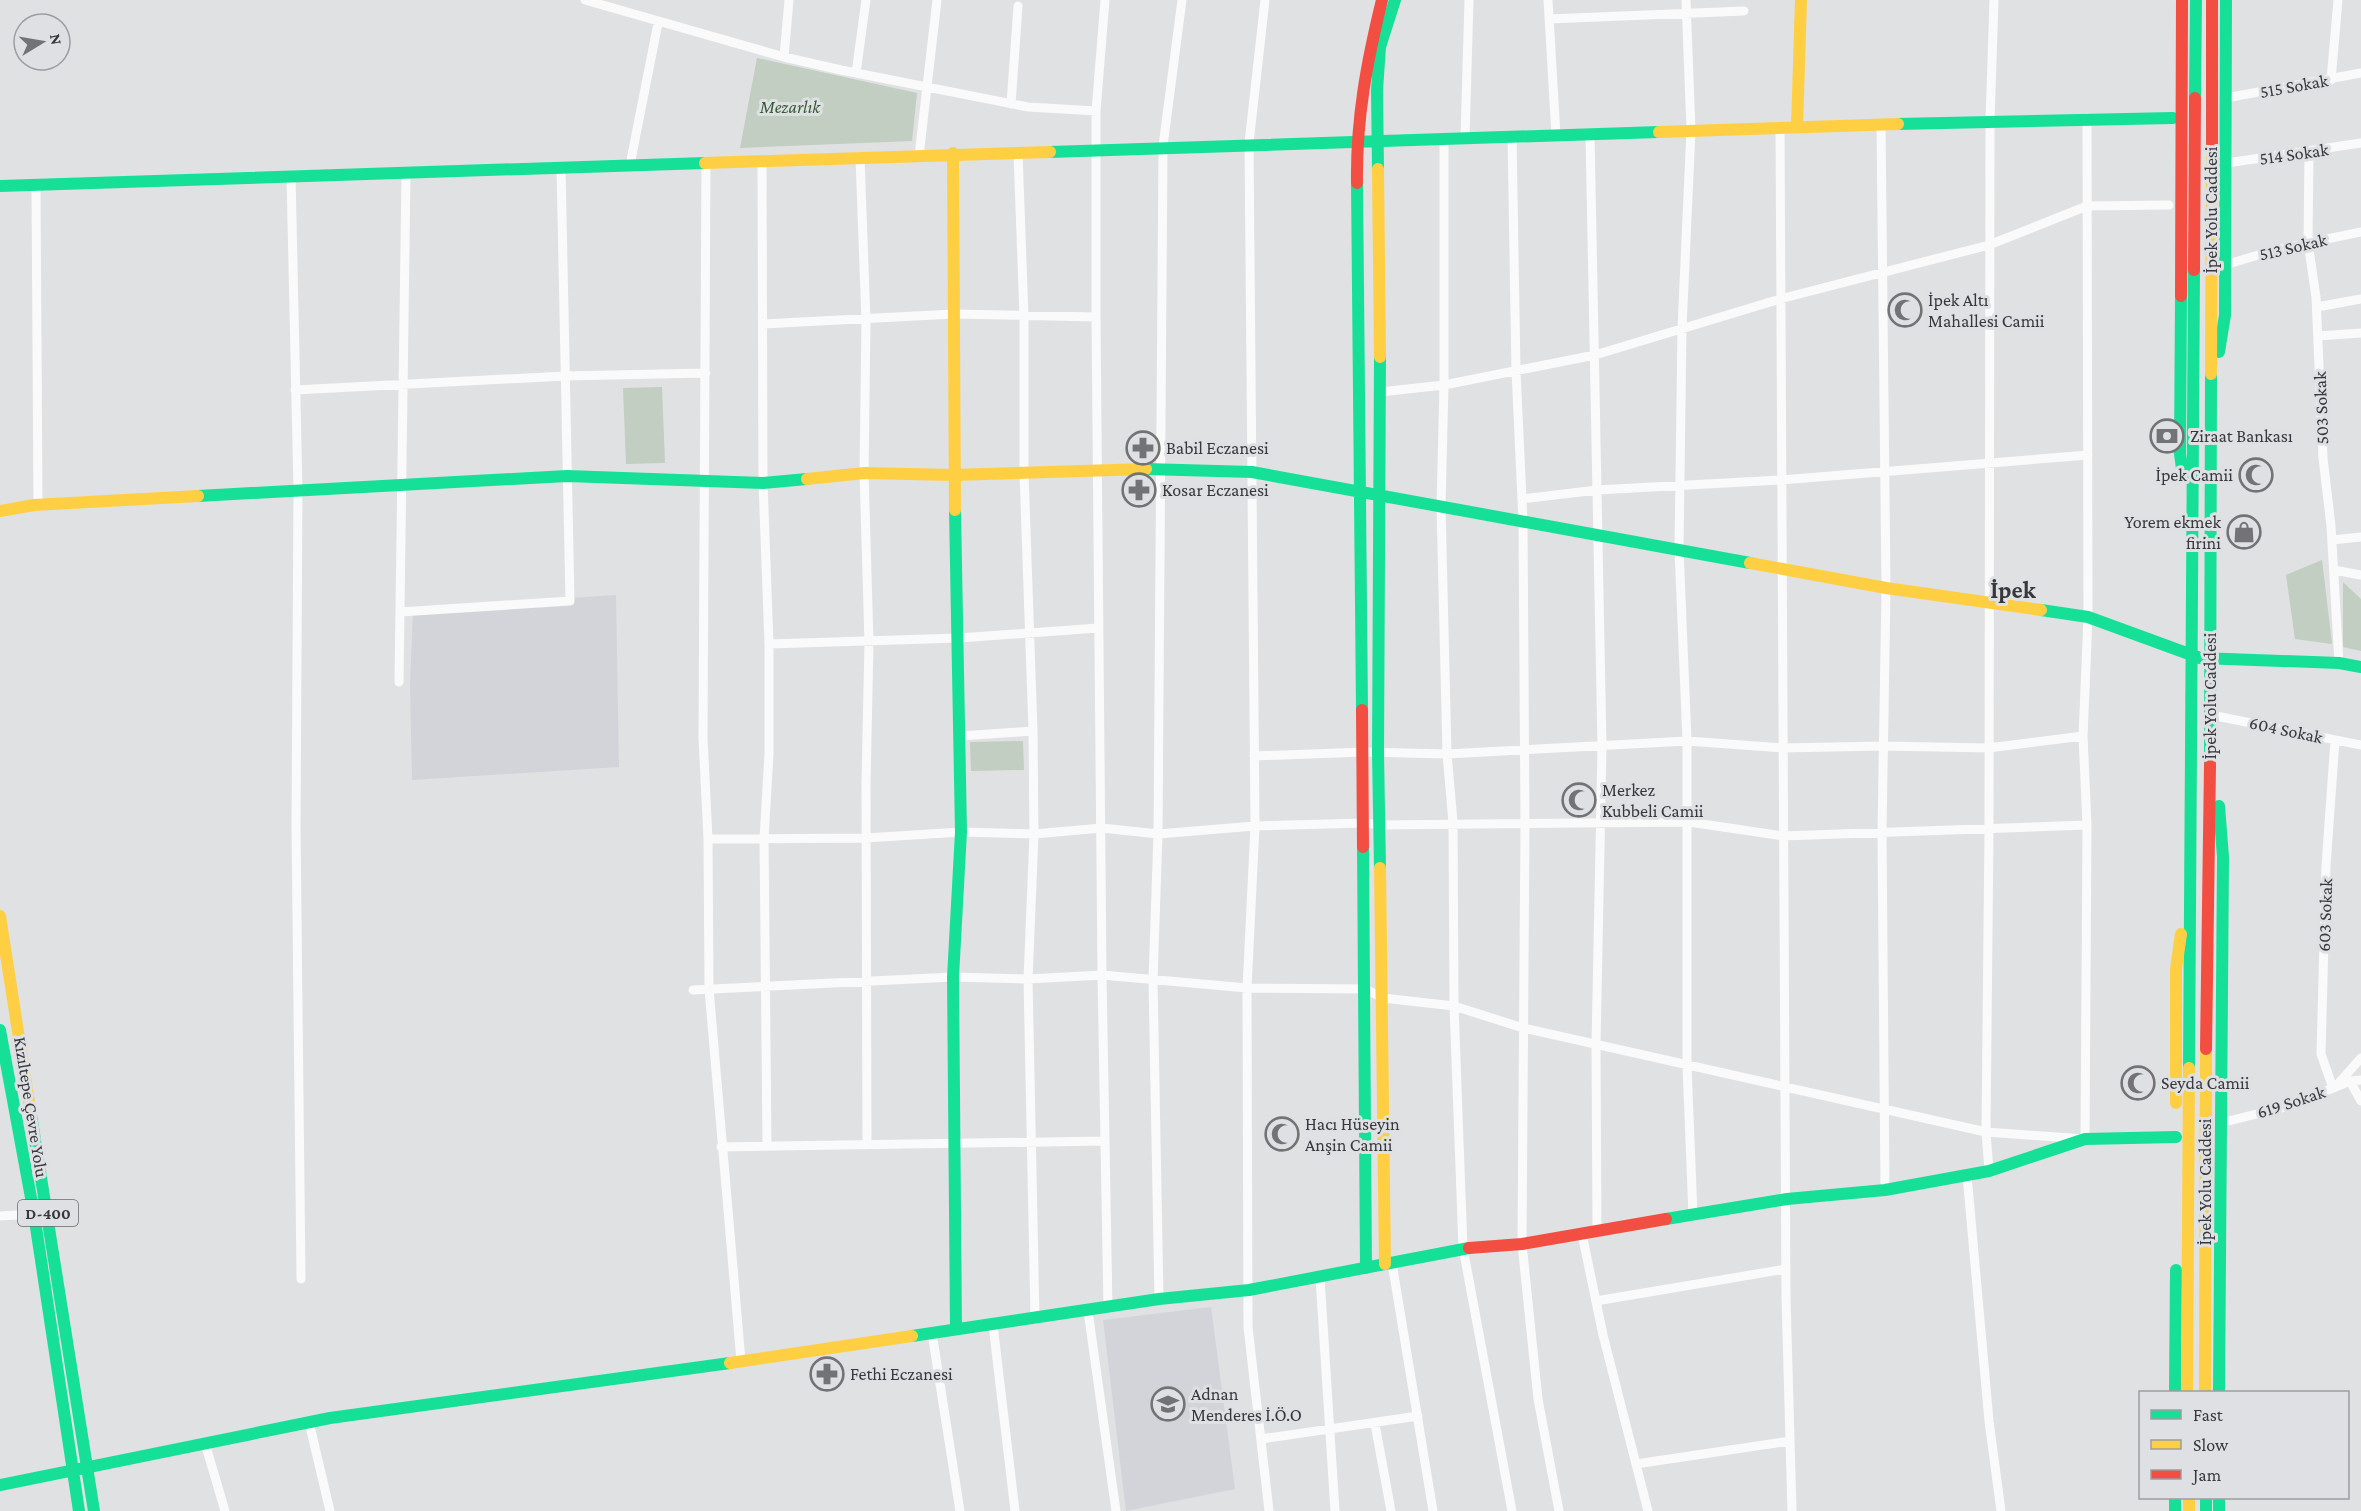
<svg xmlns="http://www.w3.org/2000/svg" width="2361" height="1511" font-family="'Crimson Pro',serif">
	<rect width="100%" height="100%" fill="#e0e1e3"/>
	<path fill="#d2d4da" d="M 616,595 L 619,767 L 412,780 L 410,685 L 413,608 Z
		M 1211,1307 L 1235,1489 L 1126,1511 L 1103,1320 Z"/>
	<path fill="#c1cec1" d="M 757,58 L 917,93 L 912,141 L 740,148 Z
		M 662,387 L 665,463 L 626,464 L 623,388 Z
		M 2322,560 L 2332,644 L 2295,639 L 2286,575 Z
		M 2343,582 L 2361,599 L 2361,651 L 2343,647 Z
		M 1023,741 L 1024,770 L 971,771 L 970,742 Z"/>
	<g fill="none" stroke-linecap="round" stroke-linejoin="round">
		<path stroke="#fafafb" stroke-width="9" d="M 585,0 L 784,57 L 841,70 L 1028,107 L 1096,111
			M 1105,0 L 1096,111 L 1096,317 L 1102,975 L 1108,1308
			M 1265,0 L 1249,143 L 1255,826 L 1247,988 L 1248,1327 L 1269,1511
			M 1548,0 L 1556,135
			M 1686,0 L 1691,130 L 1682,328 L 1679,550 L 1687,741 L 1687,1066 L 1693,1215
			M 1549,19 L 1744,11
			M 784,57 L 789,0
			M 856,73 L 866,0
			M 2331,80 L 2338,0
			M 2226,98 L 2361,73
			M 1011,104 L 1018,6
			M 1881,124 L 1886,588 L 1882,833 L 1885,1190
			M 1780,128 L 1786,1298 L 1792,1511
			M 1590,134 L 1602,747 L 1596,1045 L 1597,1232
			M 1512,136 L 1516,371 L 1523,521 L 1525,824 L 1522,1244 L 1538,1399 L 1559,1511
			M 1465,138 L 1469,0
			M 1444,139 L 1444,385 L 1441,506 L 1447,754 L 1453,822 L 1454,1006 L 1463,1248 L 1512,1511
			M 1018,153 L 1024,317 L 1024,473 L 1033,731 L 1034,834 L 1028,979 L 1035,1319
			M 2309,153 L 2308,243 L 2316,297 L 2323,458 L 2331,526 L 2339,663
			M 919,156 L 937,0
			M 860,158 L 866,321 L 864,473 L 869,642 L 866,783 L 867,1144
			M 762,161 L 763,483 L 769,644 L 769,754 L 764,838 L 767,1146
			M 706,163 L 703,738 L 708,839 L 709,989 L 741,1361
			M 2227,163 L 2361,143
			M 630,165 L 658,23
			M 291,176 L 298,491 L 296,825 L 301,1279
			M 36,185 L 38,505
			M 2225,265 L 2275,250 L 2361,232
			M 2317,307 L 2361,299
			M 763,324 L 953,314 L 1096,317
			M 2318,336 L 2361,333
			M 295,390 L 565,376 L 706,373
			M 1380,392 L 1444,385 L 1595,355 L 1780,299 L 1989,245 L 2087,206 L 2169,205
			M 1522,499 L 1597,490 L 1781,480 L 2088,455
			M 2332,540 L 2361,537
			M 2334,570 L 2361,575
			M 400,612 L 570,601 L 561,168
			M 769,644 L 959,638 L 1098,628
			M 399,682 L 406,173
			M 2211,715 L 2361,745
			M 960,736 L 1033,731
			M 1254,756 L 1364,752 L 1447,754 L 1687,741 L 1782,748 L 1883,746 L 1988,748 L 2083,736
			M 708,839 L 866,838 L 961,832 L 1034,834 L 1102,828 L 1158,834 L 1255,826 L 1364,823 L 1380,825 L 1689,822 L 1783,836 L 2087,825
			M 693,990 L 953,977 L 1028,979 L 1102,975 L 1247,988 L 1365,989 L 1383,998 L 1454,1006 L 1523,1028 L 1986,1132 L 2085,1139 L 2087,825 L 2083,736 L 2088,617 L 2087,118
			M 2350,1081 L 2361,1101
			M 2337,1085 L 2361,1058
			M 2333,1088 L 2321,1054 L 2326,866 L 2335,740
			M 2220,1123 L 2290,1106 L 2350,1081 L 2361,1080
			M 721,1147 L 1105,1141
			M 1989,1171 L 1986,1132 L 1989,829 L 1990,121 L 1994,0
			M 1967,1175 L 1989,1421 L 2001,1511
			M 0,1216 L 34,1214
			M 1582,1234 L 1603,1335 L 1648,1511
			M 1392,1263 L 1433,1511
			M 1320,1278 L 1335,1511
			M 1159,1299 L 1153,980 L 1158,834 L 1163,146 L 1182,0
			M 1596,1301 L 1786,1269
			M 1088,1311 L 1116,1511
			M 993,1325 L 1015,1511
			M 932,1333 L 960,1511
			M 309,1422 L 330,1511
			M 1375,1424 L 1391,1511
			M 1261,1439 L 1418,1416
			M 205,1443 L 225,1511
			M 1636,1464 L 1790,1441"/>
		<path stroke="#16e098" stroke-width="12" d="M 2195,98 L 2196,0
			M 1898,124 L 2173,118
			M 1050,152 L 1659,132
			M 1378,169 L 1377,90 L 1380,47 L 1395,0
			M 1357,183 L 1362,710
			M 0,186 L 705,163
			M 2181,296 L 2180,454 L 2183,476
			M 2219,352 L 2225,315 L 2226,0
			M 1380,357 L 1378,753 L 1380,868
			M 1146,469 L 1252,472 L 1750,563
			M 198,496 L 567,476 L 763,483 L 807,479
			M 955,510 L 961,832 L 953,977 L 956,1328
			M 2041,610 L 2088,617 L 2200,658 L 2339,663 L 2361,667
			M 2210,765 L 2211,374
			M 2219,806 L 2223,857 L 2219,1392
			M 1363,847 L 1366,1268
			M 0,1030 L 34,1214 L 79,1511
			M 2189,1068 L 2194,270
			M 31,1115 L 94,1511
			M 1666,1219 L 1787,1199 L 1885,1190 L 1989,1171 L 2085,1139 L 2176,1137
			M 912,1336 L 1159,1299 L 1249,1290 L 1469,1248
			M 2175,1392 L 2176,1270
			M 0,1485 L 330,1418 L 730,1363
			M 2175,1498 L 2175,1511
			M 2206,1498 L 2206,1511
			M 2219,1498 L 2219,1511"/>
		<path stroke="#ffcf43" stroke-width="12" d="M 1797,127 L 1801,0
			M 1659,132 L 1898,124
			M 953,153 L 955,510
			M 705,163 L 1050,152
			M 1378,169 L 1380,357
			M 2211,374 L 2212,147
			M 807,479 L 864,473 L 954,475 L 1146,469
			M 0,511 L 34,505 L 198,496
			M 1750,563 L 1886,588 L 2041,610
			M 1380,868 L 1385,1264
			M 0,916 L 31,1115
			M 2176,1103 L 2176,969 L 2181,934
			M 730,1363 L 912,1336
			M 2187,1392 L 2189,1068
			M 2205,1392 L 2206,1049
			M 2189,1498 L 2189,1511"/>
		<path stroke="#f24e42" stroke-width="12" d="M 2212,147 L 2212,0
			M 1357,183 C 1356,119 1367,61 1382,0
			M 2194,270 L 2195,98
			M 2181,296 L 2182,0
			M 1362,710 L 1363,847
			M 2206,1049 L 2210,765
			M 1469,1248 L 1522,1244 L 1666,1219"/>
	</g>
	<defs>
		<g id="mosque-ring" transform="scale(1.725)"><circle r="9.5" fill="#dfe0e4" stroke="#737375" stroke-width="1.5"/><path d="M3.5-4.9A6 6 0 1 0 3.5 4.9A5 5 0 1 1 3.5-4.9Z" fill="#737375"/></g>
		<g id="bank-ring" transform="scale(1.725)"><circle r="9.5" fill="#dfe0e4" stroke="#737375" stroke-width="1.5"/><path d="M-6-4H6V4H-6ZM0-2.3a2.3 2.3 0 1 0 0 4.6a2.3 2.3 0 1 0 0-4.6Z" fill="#737375"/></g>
		<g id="pharmacy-ring" transform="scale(1.725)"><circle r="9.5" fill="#dfe0e4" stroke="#737375" stroke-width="1.5"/><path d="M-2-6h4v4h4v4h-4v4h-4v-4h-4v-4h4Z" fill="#737375"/></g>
		<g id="shop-ring" transform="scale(1.725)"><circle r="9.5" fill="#dfe0e4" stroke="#737375" stroke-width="1.5"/><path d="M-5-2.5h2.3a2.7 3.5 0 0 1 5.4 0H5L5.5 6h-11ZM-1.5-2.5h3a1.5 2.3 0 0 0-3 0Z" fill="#737375"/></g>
		<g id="school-ring" transform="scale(1.725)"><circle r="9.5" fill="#dfe0e4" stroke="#737375" stroke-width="1.5"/><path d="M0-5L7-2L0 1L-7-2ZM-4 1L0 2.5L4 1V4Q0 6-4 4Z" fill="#737375"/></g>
	</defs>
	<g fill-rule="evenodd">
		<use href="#mosque-ring" x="1905" y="310"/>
		<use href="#bank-ring" x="2167" y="436"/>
		<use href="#pharmacy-ring" x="1143" y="448"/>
		<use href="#mosque-ring" x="2256" y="475"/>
		<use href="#pharmacy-ring" x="1139" y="490"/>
		<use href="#shop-ring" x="2244" y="532"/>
		<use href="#mosque-ring" x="1579" y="800"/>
		<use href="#mosque-ring" x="2138" y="1083"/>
		<use href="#mosque-ring" x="1282" y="1134"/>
		<use href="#pharmacy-ring" x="827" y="1374"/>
		<use href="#school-ring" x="1168" y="1404"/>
	</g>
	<g text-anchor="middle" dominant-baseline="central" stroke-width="6" stroke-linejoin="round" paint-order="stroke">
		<rect fill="#dfe0e4" stroke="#6a6a6d" stroke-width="1.5" x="18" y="1200" width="60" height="26" rx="4.5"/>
		<g font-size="16" font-weight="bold" fill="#38383a">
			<text x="48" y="1213">D-400</text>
		</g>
		<g font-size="18" fill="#38383a" stroke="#dfe0e4">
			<text transform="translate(2294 86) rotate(-10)">515 Sokak</text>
			<text transform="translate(2294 154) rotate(-8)">514 Sokak</text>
			<text transform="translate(2211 210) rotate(-90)">İpek Yolu Caddesi</text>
			<text transform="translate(2293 247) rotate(-13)">513 Sokak</text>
			<text transform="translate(2321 408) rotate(-92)">503 Sokak</text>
			<text transform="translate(2210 696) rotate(-90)">İpek Yolu Caddesi</text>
			<text transform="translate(2286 730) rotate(12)">604 Sokak</text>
			<text transform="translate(2325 915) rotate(-88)">603 Sokak</text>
			<text transform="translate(2291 1102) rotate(-18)">619 Sokak</text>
			<text transform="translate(31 1107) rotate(81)">Kızıltepe Çevre Yolu</text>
			<text transform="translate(2205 1182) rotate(-90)">İpek Yolu Caddesi</text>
		</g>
		<g font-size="18" font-style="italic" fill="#335c31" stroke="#dfe0e4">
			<text x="790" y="107">Mezarlık</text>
		</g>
		<g font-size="18" fill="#38383a" stroke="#dfe0e4" text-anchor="start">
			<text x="1928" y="300">İpek Altı<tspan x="1928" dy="21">Mahallesi Camii</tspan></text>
			<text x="2190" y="436">Ziraat Bankası</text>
			<text x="1166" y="448">Babil Eczanesi</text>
			<text x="2233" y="475" text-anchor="end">İpek Camii</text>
			<text x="1162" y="490">Kosar Eczanesi</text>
			<text x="2221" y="522" text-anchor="end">Yorem ekmek<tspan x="2221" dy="21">firini</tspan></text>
			<text x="1602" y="790">Merkez<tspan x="1602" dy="21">Kubbeli Camii</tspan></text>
			<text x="2161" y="1083">Seyda Camii</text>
			<text x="1305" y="1124">Hacı Hüseyin<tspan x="1305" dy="21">Anşin Camii</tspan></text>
			<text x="850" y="1374">Fethi Eczanesi</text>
			<text x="1191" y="1394">Adnan<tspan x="1191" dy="21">Menderes İ.Ö.O</tspan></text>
		</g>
		<g font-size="24" font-weight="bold" fill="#38383a" stroke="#dfe0e4">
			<text x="2013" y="589">İpek</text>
		</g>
	</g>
	<rect x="2139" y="1391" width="210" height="108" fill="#dfe0e4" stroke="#9c9da0" stroke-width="1.5"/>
	<rect x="2151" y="1410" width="30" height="9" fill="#16e098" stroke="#9c9da0" stroke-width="1.5"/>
	<text x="2193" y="1421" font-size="18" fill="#38383a">Fast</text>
	<rect x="2151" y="1440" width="30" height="9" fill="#ffcf43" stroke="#9c9da0" stroke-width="1.5"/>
	<text x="2193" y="1451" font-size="18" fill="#38383a">Slow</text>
	<rect x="2151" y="1470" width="30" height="9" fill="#f24e42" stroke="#9c9da0" stroke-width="1.5"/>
	<text x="2193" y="1481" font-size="18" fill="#38383a">Jam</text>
	<g transform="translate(42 42) rotate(79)"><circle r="28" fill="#dfe0e4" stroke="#9c9da0" stroke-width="1.5"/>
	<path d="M0-4.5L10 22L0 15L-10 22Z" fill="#737375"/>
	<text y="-9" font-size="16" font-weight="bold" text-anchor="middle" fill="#38383a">N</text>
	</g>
</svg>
